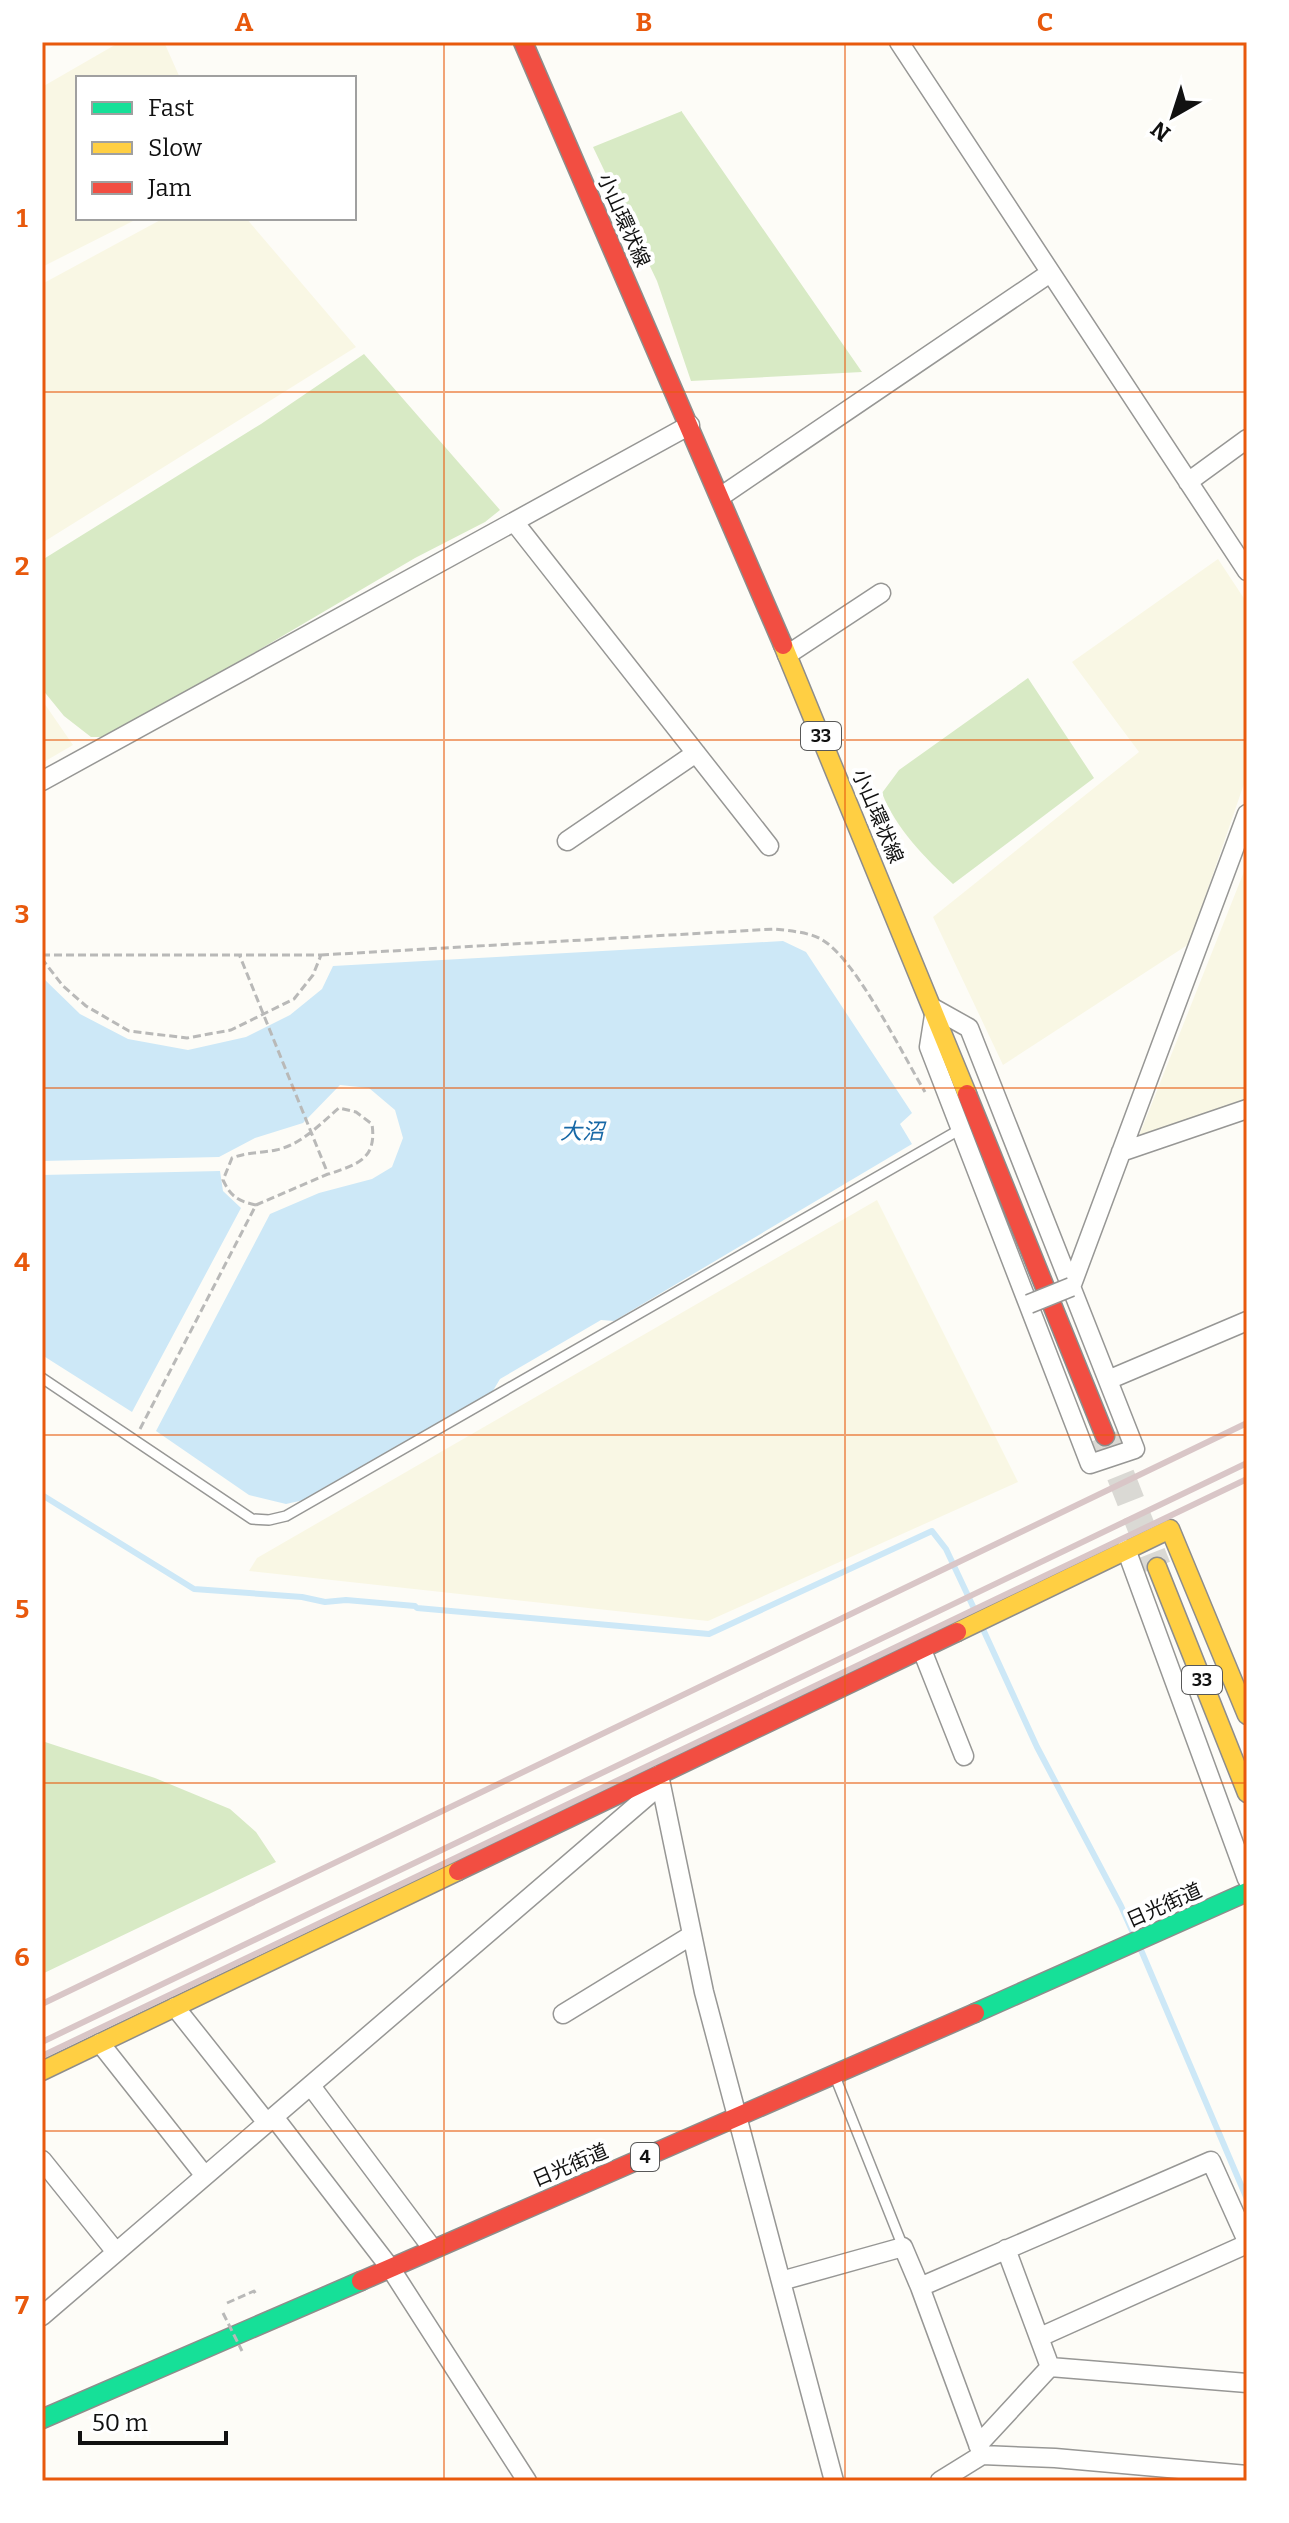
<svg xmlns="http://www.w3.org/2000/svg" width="1289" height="2523" font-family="Bitter,'Noto Sans JP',serif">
	<rect width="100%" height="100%" fill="#fdfcf7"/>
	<path fill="#f9f7e4" d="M 120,42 L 164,42 L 180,78 L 78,78 L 78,218 L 139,218 L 42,267 L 42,87 Z
		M 164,218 L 246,218 L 356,347 L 42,543 L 42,284 Z
		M 1218,559 L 1247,603 L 1247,775 L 1189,944 L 1003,1065 L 933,917 L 1139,752 L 1072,662 Z
		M 42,700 L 73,745 L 42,763 Z
		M 1247,864 L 1247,1098 L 1139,1136 Z
		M 877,1200 L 1018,1482 L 708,1621 L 249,1571 L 257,1558 Z"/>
	<path fill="#d8eac5" d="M 682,111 L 682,112 L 862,372 L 691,381 L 657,281 L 593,147 Z
		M 364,354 L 500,510 L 485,522 L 415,558 L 143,718 L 102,737 L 91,737 L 64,716 L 42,689 L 42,560 L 261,424 Z
		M 1028,678 L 1094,778 L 953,884 C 925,858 896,829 882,793 L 899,770 Z
		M 42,1741 L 155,1778 L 230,1809 L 256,1832 L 276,1862 L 42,1974 Z"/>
	<path fill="#cde8f7" d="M 783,941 L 806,952 L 912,1113 L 900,1124 L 912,1144 L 614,1321 L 601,1320 L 500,1379 L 491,1394 L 317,1497 L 286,1504 L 249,1495 L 156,1431 L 270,1214 L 319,1193 L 372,1179 L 392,1167 L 403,1138 L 395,1110 L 369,1088 L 340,1085 L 303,1123 L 255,1138 L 219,1157 L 42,1161 L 42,977 L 80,1014 L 128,1039 L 188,1050 L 246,1037 L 290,1015 L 322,989 L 333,966 Z
		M 220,1171 L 223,1191 L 241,1208 L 132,1412 L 42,1355 L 42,1175 Z"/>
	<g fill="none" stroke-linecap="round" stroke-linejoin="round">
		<path stroke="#cde8f7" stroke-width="6" d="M 42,1495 L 194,1589 L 302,1597 L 325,1602 L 346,1600 L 415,1606 L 417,1608 L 709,1634 L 932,1531 L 946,1549 L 978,1617
			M 982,1627 L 1037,1747 L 1121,1906 L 1133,1933
			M 1141,1950 L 1247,2199"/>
		<path stroke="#dad9d4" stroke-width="28" stroke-dasharray="28 14" stroke-linecap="butt" d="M 1105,1436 L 1157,1567"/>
		<g stroke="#979795" stroke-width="12">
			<path id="lane" d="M 42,1378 L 252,1519 L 269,1520 L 286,1516 L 959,1130
				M 836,2079 L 903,2247"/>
		</g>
		<g stroke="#979795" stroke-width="21">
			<path id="street" d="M 899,42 L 1247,571
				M 1188,482 L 1247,439
				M 720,497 L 1050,273
				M 515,523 L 769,846
				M 787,655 L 881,593
				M 42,781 L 690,425
				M 567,841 L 696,753
				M 935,1009 L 969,1028 L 1135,1449 L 1090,1464 L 929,1047 Z
				M 1121,1152 L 1247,1109
				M 1071,1287 L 1247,814
				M 1108,1380 L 1247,1321
				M 1126,1549 L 1247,1879
				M 922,1650 L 964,1756
				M 659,1775 L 704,1992 L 834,2481
				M 175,2007 L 267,2123
				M 563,2014 L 692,1935
				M 100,2043 L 205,2176
				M 311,2086 L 432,2248
				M 274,2117 L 391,2269 L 527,2481
				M 42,2160 L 116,2252
				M 781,2281 L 903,2247 L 920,2287 L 982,2455 L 1055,2458 L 1247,2475
				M 920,2287 L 1211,2161 L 1247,2241
				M 42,2316 L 651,1793 L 659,1775
				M 1040,2337 L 1247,2244
				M 1050,2367 L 1247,2383
				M 978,2445 L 1050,2367 L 1006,2249
				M 940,2481 L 982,2455"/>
		</g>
		<g stroke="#8e8d8b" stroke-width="21">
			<path id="fast" d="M 975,2013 L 1247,1892
				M 42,2419 L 361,2281"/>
		</g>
		<g stroke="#8e8d8b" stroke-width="21">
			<path id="slow" d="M 783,645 L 967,1094
				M 1157,1567 L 1247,1793
				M 957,1632 L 1170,1529 L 1247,1715
				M 42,2071 L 458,1871"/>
		</g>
		<g stroke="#8e8d8b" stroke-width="21">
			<path id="jam" d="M 523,42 L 783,645
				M 967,1094 L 1105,1436
				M 458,1871 L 957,1632
				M 361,2281 L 975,2013"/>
		</g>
		<path stroke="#b9b9b8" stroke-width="3" stroke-dasharray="8 4" stroke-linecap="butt" d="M 42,955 L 321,955 L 313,975 L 294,999 L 231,1030 L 187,1038 L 129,1031 L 86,1006 L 63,986 L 42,959
			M 321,955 L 775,929 C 790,931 811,932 824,941 C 857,962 903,1055 925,1092
			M 256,1205 C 238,1201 231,1197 223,1180 L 232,1158 C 247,1152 261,1153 276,1150 C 301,1145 320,1124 339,1108 L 356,1112 L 372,1124 C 377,1159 358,1164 329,1174
			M 140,1429 L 256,1205 L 328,1174 L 239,954
			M 227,2303 L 254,2291 L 257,2296"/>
		<use href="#lane" stroke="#fffffe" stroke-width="9"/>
		<use href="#street" stroke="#fffffe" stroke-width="18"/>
		<use href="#fast" stroke="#16e098" stroke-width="18"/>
		<use href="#slow" stroke="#ffcf43" stroke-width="18"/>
		<use href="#jam" stroke="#f24e42" stroke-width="18"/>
		<path stroke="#d9c6c7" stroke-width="6" d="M 42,2004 L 1247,1423
			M 42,2042 L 1247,1463
			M 42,2056 L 1247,1479"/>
		<g stroke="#979795" stroke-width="21" stroke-linecap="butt">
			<path id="street-bridge" d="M 1029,1304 L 1071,1287"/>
		</g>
		<path stroke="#b9b9b8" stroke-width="3" stroke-dasharray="8 4" stroke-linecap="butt" d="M 223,2313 L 242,2351"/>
		<use href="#street-bridge" stroke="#fffffe" stroke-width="18"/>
	</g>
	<path fill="none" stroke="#e8590c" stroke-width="2" stroke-opacity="0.55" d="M 444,42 L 444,2481M 845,42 L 845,2481M 42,392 L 1247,392M 42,740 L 1247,740M 42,1088 L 1247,1088M 42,1435 L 1247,1435M 42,1783 L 1247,1783M 42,2131 L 1247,2131"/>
	<g text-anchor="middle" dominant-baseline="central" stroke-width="8" stroke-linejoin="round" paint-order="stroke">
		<g fill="#fff" stroke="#585858" stroke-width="2">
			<rect x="801" y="722" width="40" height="28" rx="6"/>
			<rect x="1182" y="1666" width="40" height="28" rx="6"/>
			<rect x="631" y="2143" width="28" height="28" rx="6"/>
		</g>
		<g font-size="18" font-weight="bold" fill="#111">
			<text x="821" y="736">33</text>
			<text x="1202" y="1680">33</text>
			<text x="645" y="2157">4</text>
		</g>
		<g font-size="20" fill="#111" stroke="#fff">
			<text transform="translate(624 220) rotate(66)">小山環状線</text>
			<text transform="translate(878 816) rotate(67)">小山環状線</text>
			<text transform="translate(1164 1905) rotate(-24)">日光街道</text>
			<text transform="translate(570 2165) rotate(-23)">日光街道</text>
		</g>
		<g font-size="22" font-style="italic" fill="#1768a6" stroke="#fff">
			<text x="582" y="1131">大沼</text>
		</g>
	</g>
	<rect width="1289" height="2523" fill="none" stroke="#ffffff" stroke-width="88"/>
	<rect x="76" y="76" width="280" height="144" fill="#ffffff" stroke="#a0a0a0" stroke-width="2"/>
	<rect x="92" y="102" width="40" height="12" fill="#16e098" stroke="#a0a0a0" stroke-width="2"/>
	<text x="148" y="116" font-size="24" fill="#111111">Fast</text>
	<rect x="92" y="142" width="40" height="12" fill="#ffcf43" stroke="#a0a0a0" stroke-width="2"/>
	<text x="148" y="156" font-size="24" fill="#111111">Slow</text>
	<rect x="92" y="182" width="40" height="12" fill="#f24e42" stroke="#a0a0a0" stroke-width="2"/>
	<text x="148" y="196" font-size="24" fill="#111111">Jam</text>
	<g transform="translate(1173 116) rotate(219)" stroke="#ffffff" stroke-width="6" paint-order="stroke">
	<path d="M0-6L14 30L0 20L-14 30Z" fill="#111111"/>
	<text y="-12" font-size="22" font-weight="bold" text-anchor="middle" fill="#111111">N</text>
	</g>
	<path d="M80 2431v12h146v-12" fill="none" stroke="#111111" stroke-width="4"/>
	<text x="92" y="2431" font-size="24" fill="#111111" stroke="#ffffff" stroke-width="6" paint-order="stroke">50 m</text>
	<rect x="44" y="44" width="1201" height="2435" fill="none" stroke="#e8590c" stroke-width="3"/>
	<g font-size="26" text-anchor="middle" font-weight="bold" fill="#e8590c">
		<text x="244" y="31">A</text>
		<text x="644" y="31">B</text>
		<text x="1045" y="31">C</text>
		<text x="22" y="227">1</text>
		<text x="22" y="575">2</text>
		<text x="22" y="923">3</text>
		<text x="22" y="1271">4</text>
		<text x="22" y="1618">5</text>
		<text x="22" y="1966">6</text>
		<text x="22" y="2314">7</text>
	</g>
</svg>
